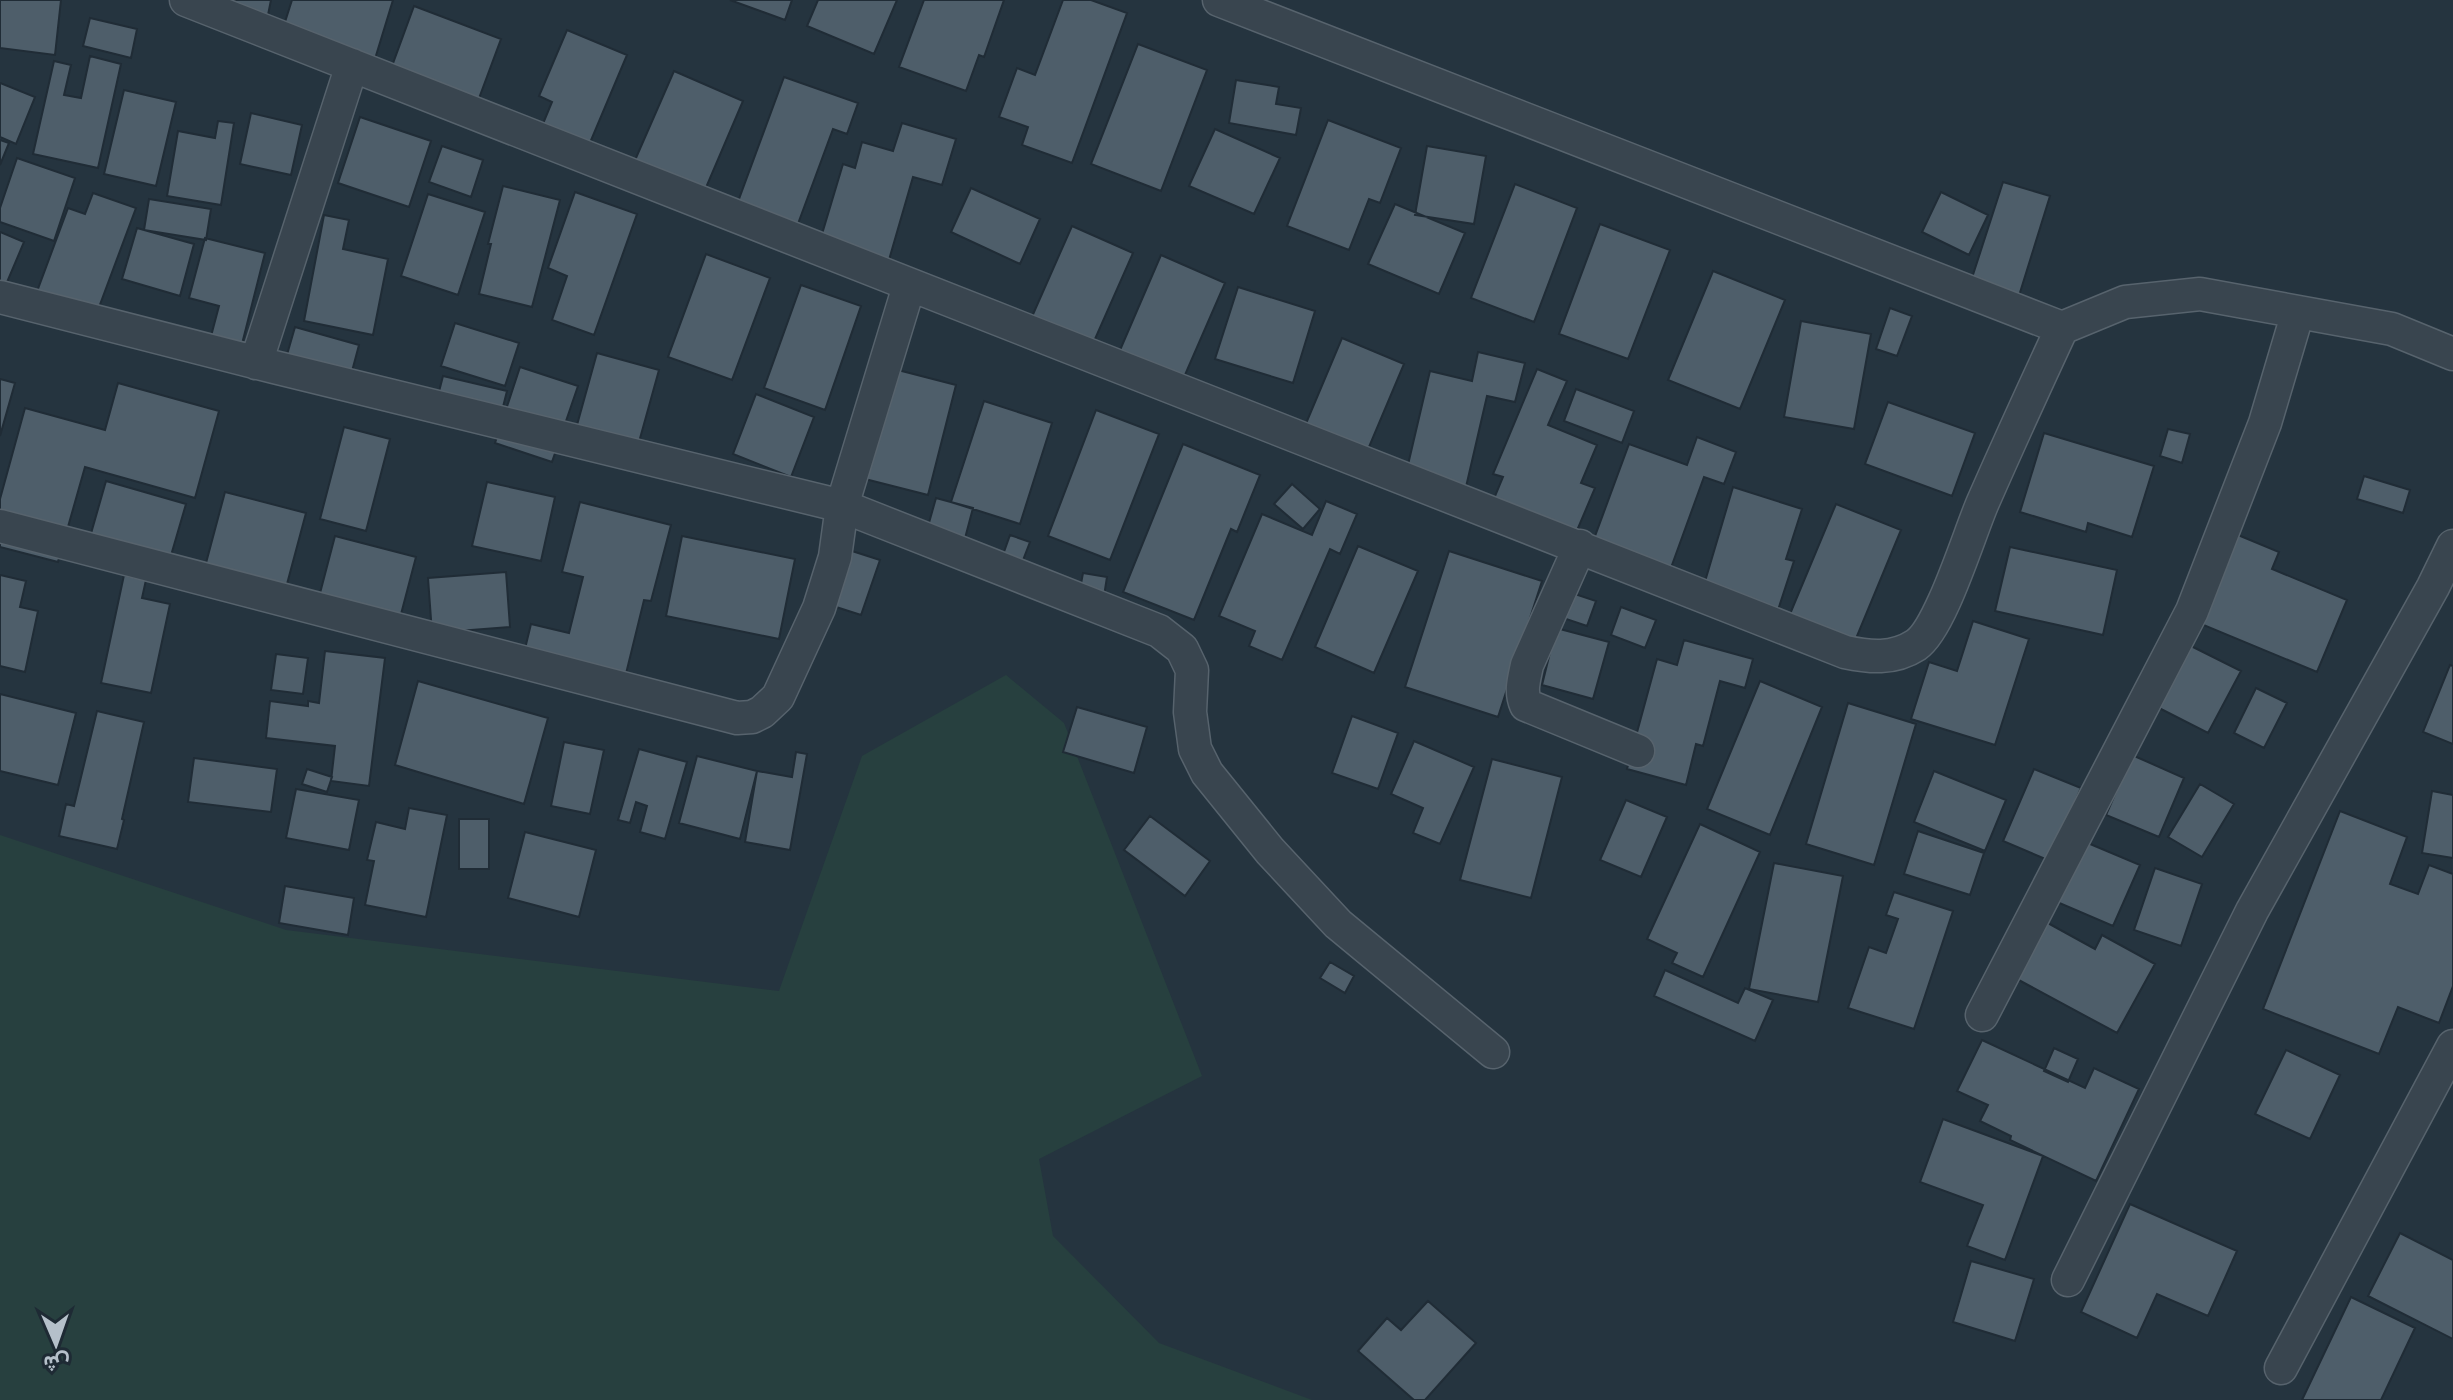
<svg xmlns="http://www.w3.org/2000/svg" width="2453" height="1400" font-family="Signika,Vazirmatn,sans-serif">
	<rect width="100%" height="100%" fill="#25343f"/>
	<path fill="#27403f" d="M 1006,675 L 1064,723 L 1202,1076 L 1039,1159 L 1053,1236 L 1159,1343 L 1312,1400 L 0,1400 L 0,835 L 286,930 L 779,991 L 862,756 Z"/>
	<path fill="#4e5e6a" stroke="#202c36" stroke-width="2" d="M 0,0 L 61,0 L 55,55 L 0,48 Z
		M 178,0 L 271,0 L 266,25 Z
		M 292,0 L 393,0 L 371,72 L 278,44 Z
		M 730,0 L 792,0 L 785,20 Z
		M 818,0 L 897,0 L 874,54 L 807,26 Z
		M 924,0 L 1004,0 L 984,57 L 979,55 L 966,91 L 899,67 Z
		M 1063,0 L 1091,0 L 1127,13 L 1072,163 L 1022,145 L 1028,127 L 999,117 L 1017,68 L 1035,75 Z
		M 414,6 L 501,39 L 475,109 L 388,77 Z
		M 90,18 L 137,29 L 131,58 L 83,46 Z
		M 567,30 L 627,55 L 584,157 L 537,138 L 552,102 L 539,96 Z
		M 1138,44 L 1207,70 L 1161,191 L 1091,164 Z
		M 90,56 L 121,64 L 98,168 L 33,154 L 54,61 L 71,65 L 64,95 L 81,98 Z
		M 674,71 L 743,101 L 702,197 L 632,167 Z
		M 784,77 L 858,103 L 847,134 L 833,129 L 792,240 L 732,218 Z
		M 1236,80 L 1279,87 L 1276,104 L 1301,108 L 1296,135 L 1229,123 Z
		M 0,83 L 35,97 L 16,144 L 0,137 Z
		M 124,90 L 176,102 L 156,186 L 104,174 Z
		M 251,113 L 302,125 L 291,175 L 240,164 Z
		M 360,117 L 431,141 L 409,207 L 338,183 Z
		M 1328,120 L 1401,148 L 1380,203 L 1369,199 L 1349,250 L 1287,226 Z
		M 218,121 L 234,123 L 221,205 L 167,196 L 178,131 L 215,138 Z
		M 902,123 L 956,139 L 942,185 L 913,177 L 882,284 L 813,264 L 843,164 L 855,168 L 862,142 L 893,151 Z
		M 1215,129 L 1280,158 L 1254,214 L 1189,186 Z
		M 0,140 L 9,143 L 0,165 Z
		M 442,146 L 483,160 L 471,197 L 429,182 Z
		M 1427,146 L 1486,156 L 1474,224 L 1415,215 Z
		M 17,158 L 75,178 L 54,241 L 0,222 L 0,208 Z
		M 2003,182 L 2050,196 L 2018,299 L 1970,284 Z
		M 1515,184 L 1577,208 L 1534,322 L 1471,298 Z
		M 503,186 L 560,200 L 532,307 L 479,294 L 491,244 L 488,244 Z
		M 971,188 L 1040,219 L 1020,264 L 951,232 Z
		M 575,192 L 637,214 L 594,335 L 552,320 L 567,276 L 548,268 Z
		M 1941,192 L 1988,215 L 1969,255 L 1922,232 Z
		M 93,193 L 136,208 L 92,326 L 32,305 L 68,208 L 85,214 Z
		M 428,194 L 485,212 L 458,295 L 401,276 Z
		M 149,199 L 211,209 L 206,240 L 144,230 Z
		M 1395,204 L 1465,233 L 1439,294 L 1368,264 Z
		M 324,215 L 349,220 L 343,249 L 388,259 L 373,335 L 304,321 Z
		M 1600,224 L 1670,250 L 1628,359 L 1559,334 Z
		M 1072,226 L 1133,253 L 1084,364 L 1023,337 Z
		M 137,228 L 194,244 L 180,296 L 122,279 Z
		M 0,232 L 24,242 L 5,287 L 0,285 Z
		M 205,238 L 265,253 L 241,348 L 210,340 L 219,306 L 189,298 Z
		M 706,254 L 770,278 L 732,380 L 668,357 Z
		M 1161,255 L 1225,283 L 1178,391 L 1114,364 Z
		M 1713,271 L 1785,300 L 1740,409 L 1668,380 Z
		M 801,285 L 861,306 L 825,410 L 764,388 Z
		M 1238,287 L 1315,311 L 1293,383 L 1215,359 Z
		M 1890,308 L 1912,316 L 1897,356 L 1876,349 Z
		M 1801,321 L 1871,334 L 1854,429 L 1784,417 Z
		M 455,323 L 519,343 L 505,386 L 441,366 Z
		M 295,327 L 359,345 L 347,390 L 282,372 Z
		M 1342,338 L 1404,364 L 1361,466 L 1299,440 Z
		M 1478,352 L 1525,363 L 1515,402 L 1487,396 L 1463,500 L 1403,486 L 1430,371 L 1472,381 Z
		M 597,353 L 659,370 L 639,442 L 577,425 Z
		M 520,367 L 578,386 L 552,462 L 495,443 Z
		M 894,369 L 956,385 L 928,495 L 865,479 Z
		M 1537,369 L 1567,381 L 1548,425 L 1597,445 L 1581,483 L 1595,488 L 1570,547 L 1488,513 L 1503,477 L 1493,474 Z
		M 443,376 L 507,391 L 497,431 L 433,415 Z
		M 0,379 L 15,383 L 0,436 Z
		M 118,383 L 219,411 L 195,498 L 85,467 L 58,562 L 0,547 L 0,499 L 25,408 L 105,430 Z
		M 1576,389 L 1634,411 L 1622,443 L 1564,421 Z
		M 756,394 L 814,417 L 791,477 L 733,454 Z
		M 984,401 L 1052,423 L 1020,524 L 951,502 Z
		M 1888,402 L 1975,433 L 1952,496 L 1865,464 Z
		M 1096,410 L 1159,434 L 1110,560 L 1048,536 Z
		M 344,427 L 390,439 L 366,531 L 320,519 Z
		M 2168,429 L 2190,434 L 2182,463 L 2160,456 Z
		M 2044,433 L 2154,466 L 2132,537 L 2088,523 L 2086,532 L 2020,512 Z
		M 1697,437 L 1736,452 L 1724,484 L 1704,477 L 1668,576 L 1591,547 L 1629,444 L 1687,465 Z
		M 1183,444 L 1260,475 L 1237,532 L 1231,529 L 1194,620 L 1123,592 Z
		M 2364,476 L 2410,490 L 2403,513 L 2357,499 Z
		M 106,481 L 186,504 L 165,576 L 88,544 Z
		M 487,482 L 555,497 L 541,561 L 472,546 Z
		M 1292,484 L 1320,509 L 1303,529 L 1274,504 Z
		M 1733,487 L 1802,509 L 1786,559 L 1794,561 L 1778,610 L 1701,595 Z
		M 225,492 L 306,513 L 283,599 L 202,578 Z
		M 936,498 L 973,508 L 959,561 L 921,551 Z
		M 1326,501 L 1357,514 L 1340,554 L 1330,549 L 1282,660 L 1249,646 L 1255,631 L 1219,616 L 1262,514 L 1312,535 Z
		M 580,502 L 671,525 L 651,601 L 644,600 L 623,686 L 522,661 L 531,624 L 569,633 L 583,577 L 562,572 Z
		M 1836,504 L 1901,530 L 1855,641 L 1790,614 Z
		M 1010,535 L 1030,542 L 1018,573 L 999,566 Z
		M 2238,535 L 2279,552 L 2272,569 L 2347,600 L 2317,672 L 2201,624 Z
		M 335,536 L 416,557 L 400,618 L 319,597 Z
		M 682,536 L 795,559 L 779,639 L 666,616 Z
		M 1358,546 L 1418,571 L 1374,673 L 1315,647 Z
		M 2010,547 L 2117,570 L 2103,635 L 1995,611 Z
		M 852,551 L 880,560 L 861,615 L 833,606 Z
		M 1449,551 L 1542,581 L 1498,717 L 1405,687 Z
		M 506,572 L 510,627 L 432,633 L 428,578 Z
		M 1083,573 L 1107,577 L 1102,609 L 1077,605 Z
		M 0,575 L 26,581 L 20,607 L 38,611 L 25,672 L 0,666 Z
		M 124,575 L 146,580 L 142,598 L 170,604 L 151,693 L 101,683 Z
		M 1572,593 L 1596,601 L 1587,626 L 1563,618 Z
		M 1621,607 L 1656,620 L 1645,648 L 1611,635 Z
		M 1973,621 L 2029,639 L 1995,745 L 1911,719 L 1929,662 L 1957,671 Z
		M 1556,628 L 1609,642 L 1593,699 L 1542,685 Z
		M 1684,640 L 1753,659 L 1745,688 L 1720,681 L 1703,746 L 1696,744 L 1686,785 L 1627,769 L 1657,659 L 1677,665 Z
		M 2191,646 L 2241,671 L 2208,733 L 2159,708 Z
		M 325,651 L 385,658 L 369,786 L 331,781 L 335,746 L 266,738 L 270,701 L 308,706 L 308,701 L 319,703 Z
		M 276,654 L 308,658 L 303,694 L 271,690 Z
		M 2450,665 L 2453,666 L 2453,744 L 2423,732 Z
		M 418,681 L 548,718 L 524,804 L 395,765 Z
		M 1760,681 L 1822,707 L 1770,835 L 1707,809 Z
		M 2256,688 L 2287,703 L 2264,748 L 2234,733 Z
		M 0,694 L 76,713 L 58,785 L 0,771 Z
		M 1848,703 L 1916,724 L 1874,865 L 1806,844 Z
		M 1077,707 L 1147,727 L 1134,773 L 1063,752 Z
		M 97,711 L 144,722 L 122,819 L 124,820 L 117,849 L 59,836 L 66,804 L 74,806 Z
		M 1352,716 L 1398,733 L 1378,789 L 1332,773 Z
		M 1414,741 L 1474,767 L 1440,844 L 1413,833 L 1423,808 L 1391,794 Z
		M 564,742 L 604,750 L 590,814 L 551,806 Z
		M 639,749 L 687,762 L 665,839 L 640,832 L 647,806 L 636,802 L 630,823 L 618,820 Z
		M 796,752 L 807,754 L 790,850 L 745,842 L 757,771 L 792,777 Z
		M 2132,755 L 2184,778 L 2159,837 L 2106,815 Z
		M 697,756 L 757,771 L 740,839 L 679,823 Z
		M 194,758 L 277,769 L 271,812 L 188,802 Z
		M 1492,759 L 1562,777 L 1531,898 L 1460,880 Z
		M 307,769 L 332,777 L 327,792 L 302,784 Z
		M 2034,769 L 2081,788 L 2050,861 L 2003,841 Z
		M 1934,771 L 2006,800 L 1985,851 L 1914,822 Z
		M 2200,784 L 2234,804 L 2202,857 L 2168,837 Z
		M 296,789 L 359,800 L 349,850 L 286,838 Z
		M 2432,791 L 2453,795 L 2453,858 L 2422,853 Z
		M 1626,800 L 1667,817 L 1641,877 L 1600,860 Z
		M 409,808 L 447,815 L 426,917 L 365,905 L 374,861 L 367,860 L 376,822 L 405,829 Z
		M 2340,811 L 2407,837 L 2390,884 L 2418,894 L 2429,865 L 2453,874 L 2453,986 L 2439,1023 L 2398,1007 L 2379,1054 L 2263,1009 Z
		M 1150,816 L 1210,861 L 1185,896 L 1124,850 Z
		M 459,819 L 489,819 L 489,869 L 459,869 Z
		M 1700,824 L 1760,852 L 1703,977 L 1672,963 L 1677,953 L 1647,939 Z
		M 1918,831 L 1984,853 L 1970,895 L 1904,874 Z
		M 525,832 L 596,850 L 579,917 L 508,898 Z
		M 2083,841 L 2140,865 L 2113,926 L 2057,902 Z
		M 1774,863 L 1843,876 L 1818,1002 L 1749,989 Z
		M 2155,868 L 2202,884 L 2181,946 L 2134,930 Z
		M 285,886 L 354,898 L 348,935 L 279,923 Z
		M 1894,892 L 1953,911 L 1914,1029 L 1848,1008 L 1869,947 L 1886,953 L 1898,919 L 1886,915 Z
		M 2046,922 L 2095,949 L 2102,935 L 2155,964 L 2117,1033 L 2015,978 Z
		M 1330,962 L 1354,976 L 1345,993 L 1320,978 Z
		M 1665,970 L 1738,1003 L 1745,988 L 1773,1000 L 1755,1041 L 1654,996 Z
		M 1982,1040 L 2085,1088 L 2094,1068 L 2139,1089 L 2096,1181 L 2010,1140 L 2011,1136 L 1980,1121 L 1988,1105 L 1957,1091 Z
		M 2054,1048 L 2078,1059 L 2068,1082 L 2044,1071 Z
		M 2286,1050 L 2340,1075 L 2310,1139 L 2255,1114 Z
		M 1943,1119 L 2043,1156 L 2005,1260 L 1967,1246 L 1983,1205 L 1920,1182 Z
		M 2130,1204 L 2237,1251 L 2208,1316 L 2157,1294 L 2137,1338 L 2081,1312 Z
		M 2400,1233 L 2453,1260 L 2453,1339 L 2368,1296 Z
		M 1971,1261 L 2034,1279 L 2015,1341 L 1953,1322 Z
		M 2351,1297 L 2415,1328 L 2381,1400 L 2302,1400 Z
		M 1428,1301 L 1476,1343 L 1425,1400 L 1414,1400 L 1358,1351 L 1387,1318 L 1401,1330 Z"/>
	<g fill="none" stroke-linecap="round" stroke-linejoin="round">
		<g stroke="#57636d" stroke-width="35">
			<path id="street" d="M 186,0 L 1845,652 C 1869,657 1893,660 1916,645 C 1941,628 1969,534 1983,502 C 2009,443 2035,386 2062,328 L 1219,0
				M 0,297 L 274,367 L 842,506 L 1159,631 L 1182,649 L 1192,670 L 1190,712 L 1195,749 L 1207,773 L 1270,851 L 1338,924 L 1493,1052
				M 2062,328 L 2125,302 L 2200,294 L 2392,329 L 2453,354
				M 256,363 L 352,65
				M 0,526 L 737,718 L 752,717 L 762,712 L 778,697 L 819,608 L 835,557 L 842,506 L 909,286
				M 1580,546 L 1527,665 C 1524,680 1520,691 1526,705 L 1638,751
				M 1982,1015 L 2192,611 L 2265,423 L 2298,312
				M 2068,1280 L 2252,911 L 2433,587 L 2453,546
				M 2281,1368 L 2453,1046"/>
		</g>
		<use href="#street" stroke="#39454f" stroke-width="32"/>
	</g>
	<g transform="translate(56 1344) rotate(178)" stroke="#1e2a34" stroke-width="6" paint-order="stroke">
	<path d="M0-6L14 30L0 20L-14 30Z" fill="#b5c0ca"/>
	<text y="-12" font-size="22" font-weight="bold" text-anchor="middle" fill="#b5c0ca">ش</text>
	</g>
</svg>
